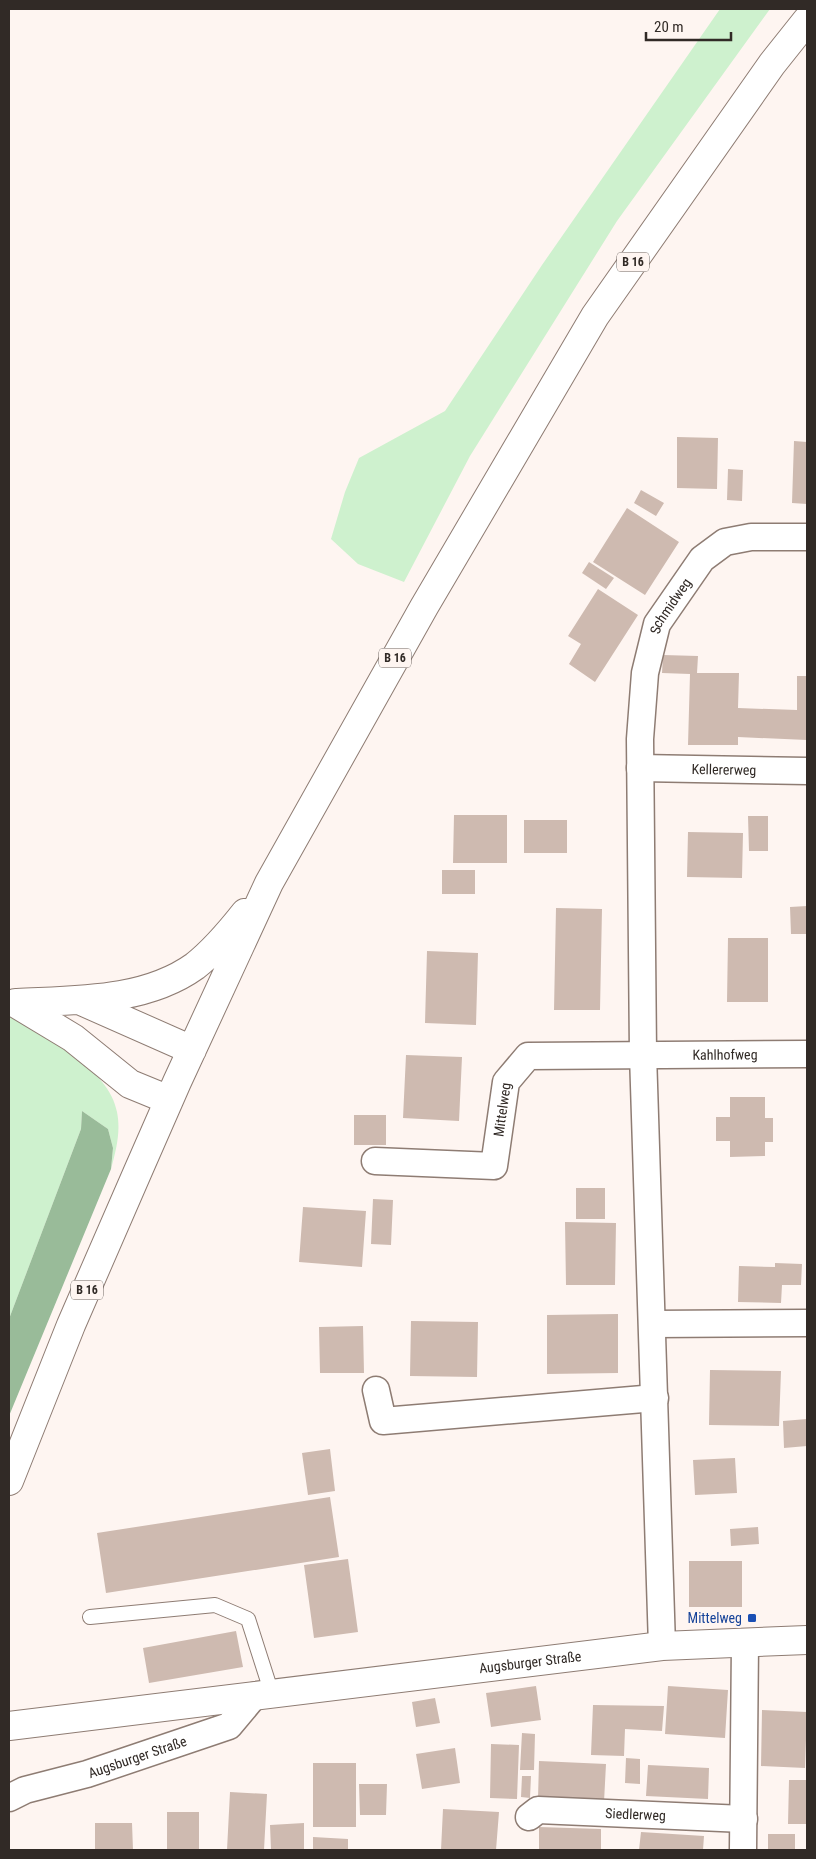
<svg xmlns="http://www.w3.org/2000/svg" width="816" height="1859" font-family="'Roboto Condensed',sans-serif">
	<rect width="100%" height="100%" fill="#fef5f1"/>
	<path fill="#cef1ce" d="M 720,9 L 770,9 L 617,221 L 470,456 L 404,582 L 358,564 L 331,539 L 345,492 L 359,458 L 445,411 L 542,265 Z
		M 9,1015 C 44,1036 109,1068 117,1112 C 121,1131 116,1151 111,1169 L 113,1148 L 108,1129 L 82,1111 L 81,1129 L 9,1319 Z"/>
	<path fill="#9b9" d="M 82,1111 L 108,1129 L 113,1148 L 111,1169 L 9,1416 L 9,1319 L 81,1129 Z"/>
	<path fill="#cebab0" d="M 677,437 L 718,438 L 717,489 L 677,488 Z
		M 794,441 L 807,442 L 807,504 L 792,503 Z
		M 728,469 L 743,470 L 742,501 L 727,500 Z
		M 641,490 L 664,503 L 656,516 L 634,503 Z
		M 627,508 L 679,542 L 645,595 L 593,562 Z
		M 589,562 L 614,578 L 606,589 L 582,573 Z
		M 598,589 L 638,615 L 595,682 L 569,664 L 581,644 L 568,636 Z
		M 663,655 L 698,656 L 697,673 L 739,673 L 738,708 L 797,710 L 797,676 L 807,676 L 807,740 L 738,737 L 738,745 L 688,745 L 690,674 L 662,673 Z
		M 454,815 L 507,815 L 507,863 L 453,863 Z
		M 748,816 L 768,816 L 768,851 L 749,851 Z
		M 524,820 L 567,820 L 567,853 L 524,853 Z
		M 688,832 L 743,833 L 742,878 L 687,877 Z
		M 442,870 L 475,870 L 475,894 L 442,894 Z
		M 807,906 L 807,934 L 791,934 L 790,907 Z
		M 556,908 L 602,909 L 600,1010 L 554,1010 Z
		M 728,938 L 768,938 L 768,1002 L 727,1002 Z
		M 427,951 L 478,953 L 476,1025 L 425,1023 Z
		M 406,1055 L 462,1057 L 459,1121 L 403,1118 Z
		M 730,1097 L 765,1097 L 765,1118 L 773,1118 L 773,1142 L 765,1142 L 765,1156 L 730,1157 L 730,1141 L 716,1141 L 716,1117 L 730,1117 Z
		M 354,1115 L 386,1115 L 386,1145 L 354,1145 Z
		M 576,1188 L 605,1188 L 605,1219 L 576,1219 Z
		M 373,1199 L 393,1200 L 391,1245 L 371,1244 Z
		M 303,1207 L 366,1211 L 362,1267 L 299,1262 Z
		M 565,1222 L 616,1223 L 615,1285 L 566,1285 Z
		M 775,1263 L 802,1264 L 801,1285 L 782,1285 L 781,1303 L 738,1302 L 739,1266 L 775,1267 Z
		M 618,1314 L 618,1373 L 547,1374 L 547,1315 Z
		M 411,1321 L 478,1322 L 477,1377 L 410,1376 Z
		M 363,1326 L 364,1373 L 320,1373 L 319,1327 Z
		M 710,1370 L 781,1371 L 779,1426 L 709,1425 Z
		M 807,1419 L 807,1446 L 784,1448 L 783,1421 Z
		M 330,1449 L 335,1491 L 308,1495 L 302,1453 Z
		M 735,1458 L 737,1493 L 695,1495 L 693,1460 Z
		M 330,1497 L 339,1557 L 106,1593 L 97,1533 Z
		M 758,1527 L 759,1544 L 731,1546 L 730,1529 Z
		M 348,1559 L 358,1632 L 314,1638 L 304,1565 Z
		M 689,1561 L 742,1561 L 742,1607 L 689,1607 Z
		M 236,1631 L 243,1667 L 149,1683 L 143,1648 Z
		M 536,1686 L 541,1720 L 491,1727 L 486,1693 Z
		M 668,1686 L 728,1690 L 725,1738 L 665,1734 Z
		M 435,1698 L 440,1723 L 416,1727 L 412,1702 Z
		M 593,1705 L 664,1706 L 662,1731 L 625,1729 L 624,1756 L 591,1755 Z
		M 762,1710 L 807,1712 L 805,1768 L 761,1766 Z
		M 522,1733 L 535,1734 L 534,1770 L 520,1770 Z
		M 491,1744 L 519,1745 L 517,1799 L 490,1798 Z
		M 455,1748 L 460,1783 L 422,1789 L 416,1754 Z
		M 626,1758 L 640,1759 L 640,1784 L 625,1783 Z
		M 539,1761 L 606,1764 L 604,1802 L 538,1799 Z
		M 313,1763 L 356,1763 L 356,1827 L 313,1827 Z
		M 648,1765 L 709,1768 L 708,1799 L 646,1796 Z
		M 522,1776 L 531,1776 L 530,1798 L 521,1797 Z
		M 789,1780 L 807,1780 L 807,1824 L 788,1824 Z
		M 359,1784 L 387,1784 L 386,1815 L 360,1815 Z
		M 230,1792 L 267,1794 L 264,1850 L 227,1850 Z
		M 443,1809 L 499,1812 L 496,1850 L 441,1850 Z
		M 167,1812 L 199,1812 L 199,1850 L 167,1850 Z
		M 95,1823 L 132,1823 L 133,1850 L 95,1850 Z
		M 304,1823 L 304,1850 L 271,1850 L 270,1825 Z
		M 539,1827 L 601,1829 L 601,1850 L 539,1850 Z
		M 641,1832 L 704,1836 L 703,1850 L 639,1850 Z
		M 768,1834 L 795,1834 L 795,1849 L 768,1849 Z
		M 313,1837 L 348,1839 L 348,1850 L 313,1850 Z"/>
	<g fill="none" stroke-linecap="round" stroke-linejoin="round">
		<g stroke="#8e7c73" stroke-width="16">
			<path id="service" d="M 90,1617 L 215,1605 L 248,1619 L 272,1694"/>
		</g>
		<g stroke="#8e7c73" stroke-width="29">
			<g id="minor">
				<path id="s1" d="M 640,768 L 807,771"/>
				<path id="s2" d="M 375,1161 L 494,1166 L 506,1082 L 528,1056 L 807,1054"/>
				<path d="M 653,1324 L 807,1323"/>
				<path d="M 376,1390 L 383,1421 L 655,1398"/>
				<path id="s3" d="M 662,1646 L 643,1054 L 640,739 L 645,673 L 657,624 L 702,559 L 725,542 L 751,537 L 807,537"/>
				<path id="s4" d="M 9,1798 L 25,1790 L 87,1774 L 229,1726 L 254,1696"/>
				<path id="s5" d="M 529,1817 L 538,1810 L 744,1819"/>
				<path d="M 743,1850 L 745,1643"/>
			</g>
		</g>
		<g stroke="#8e7c73" stroke-width="30">
			<g id="secondary">
				<path id="s6" d="M 9,1726 L 662,1646 L 807,1640"/>
			</g>
		</g>
		<g stroke="#8e7c73" stroke-width="30">
			<path id="primary" d="M 79,1000 L 192,1050
				M 15,1003 L 73,1038 L 130,1084 L 169,1100
				M 17,1003 C 76,1000 145,1002 195,966 C 214,951 230,932 245,913
				M 9,1481 L 71,1325 L 138,1171 L 177,1082 L 269,883 L 424,607 L 595,316 L 772,64 L 807,20"/>
		</g>
		<use href="#service" stroke="#fff" stroke-width="14"/>
		<use href="#minor" stroke="#fff" stroke-width="26"/>
		<use href="#secondary" stroke="#fff" stroke-width="28"/>
		<use href="#primary" stroke="#fff" stroke-width="28"/>
	</g>
	<rect fill="#1a4fb4" stroke="#fef5f1" stroke-width="2" x="747" y="1613" width="10" height="10" rx="2.5"/>
	<g text-anchor="middle" dominant-baseline="central" stroke-width="4" stroke-linejoin="round" paint-order="stroke">
		<g fill="#fef5f1" stroke="#6e6763" stroke-width="1">
			<rect x="617" y="252.5" width="32" height="19" rx="4"/>
			<rect x="379" y="648.5" width="32" height="19" rx="4"/>
			<rect x="71" y="1280.5" width="32" height="19" rx="4"/>
		</g>
		<g font-size="12" font-weight="bold" fill="#312a26">
			<text x="633" y="262">B 16</text>
			<text x="395" y="658">B 16</text>
			<text x="87" y="1290">B 16</text>
		</g>
		<g font-size="14" fill="#312a26" stroke="#fef5f1">
			<text stroke="none"><textPath href="#s3" startOffset="1046">Schmidweg</textPath></text>
			<text stroke="none"><textPath href="#s1" startOffset="84">Kellererweg</textPath></text>
			<text stroke="none"><textPath href="#s2" startOffset="435">Kahlhofweg</textPath></text>
			<text stroke="none"><textPath href="#s2" startOffset="176">Mittelweg</textPath></text>
			<text stroke="none"><textPath href="#s6" startOffset="525">Augsburger Straße</textPath></text>
			<text stroke="none"><textPath href="#s4" startOffset="135">Augsburger Straße</textPath></text>
			<text stroke="none"><textPath href="#s5" startOffset="109">Siedlerweg</textPath></text>
		</g>
		<g font-size="14" fill="#164399" stroke="#fef5f1" text-anchor="end">
			<text x="742" y="1618">Mittelweg</text>
		</g>
	</g>
	<rect width="816" height="1859" fill="none" stroke="#312a26" stroke-width="20"/>
	<path d="M646 32v8h85v-8" fill="none" stroke="#312a26" stroke-width="2.5"/>
	<text x="654" y="32" font-size="15" fill="#312a26" stroke="#fef5f1" stroke-width="4" paint-order="stroke">20 m</text>
</svg>
